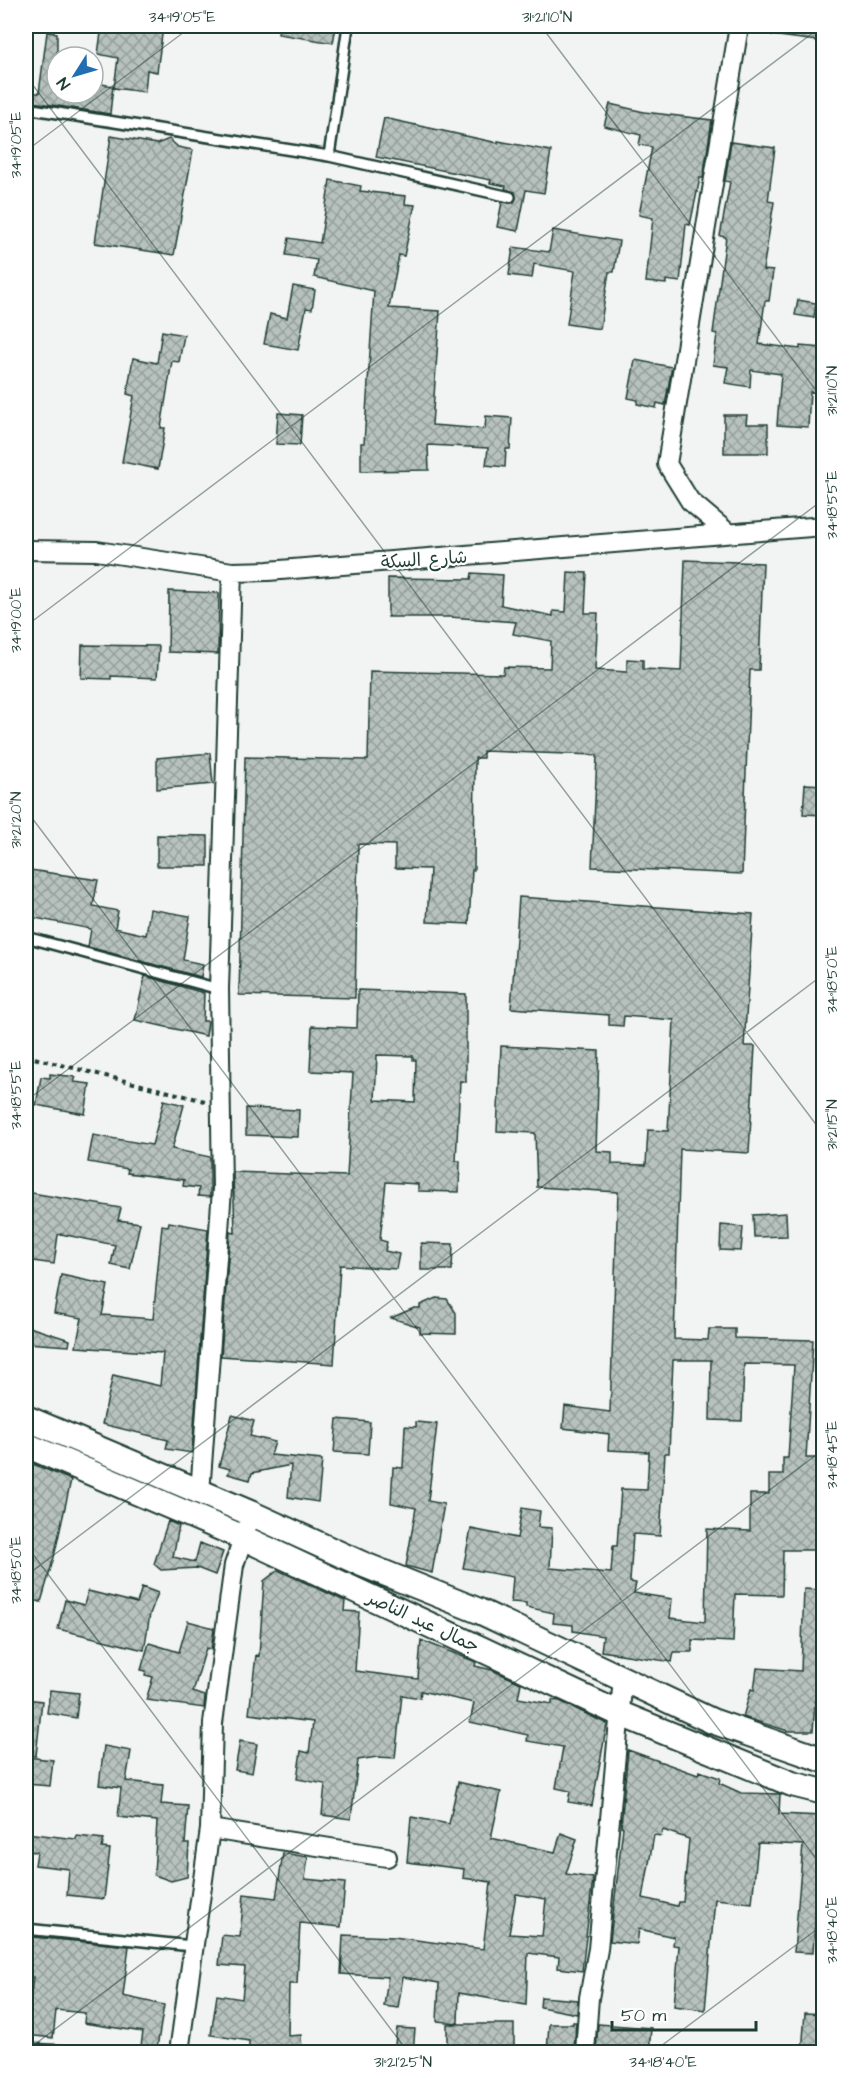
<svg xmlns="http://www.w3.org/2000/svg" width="849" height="2078" font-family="'Architects Daughter','Playpen Sans Arabic',sans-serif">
	<defs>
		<pattern id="building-cross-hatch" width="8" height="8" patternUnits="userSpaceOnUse" patternTransform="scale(1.5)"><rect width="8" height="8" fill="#b7c1bd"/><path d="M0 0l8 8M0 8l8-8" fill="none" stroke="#949e9a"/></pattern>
	</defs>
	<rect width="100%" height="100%" fill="#f2f3f3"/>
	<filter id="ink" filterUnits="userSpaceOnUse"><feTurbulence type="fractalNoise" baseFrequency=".0167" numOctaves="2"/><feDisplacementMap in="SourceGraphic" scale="12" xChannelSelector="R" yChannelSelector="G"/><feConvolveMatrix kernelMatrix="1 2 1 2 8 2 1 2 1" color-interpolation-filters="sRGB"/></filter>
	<g filter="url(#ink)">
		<path fill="url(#building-cross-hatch)" stroke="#1f3d34" stroke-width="1.5" fill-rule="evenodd" d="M 102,26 L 163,27 L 157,72 L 147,70 L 145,92 L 114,88 L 118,58 L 98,54 Z
			M 279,26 L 336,26 L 333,43 L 278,34 Z
			M 773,26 L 824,26 L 824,42 L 772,35 Z
			M 47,32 L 57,33 L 57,93 L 95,93 L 96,83 L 113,86 L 110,114 L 26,101 L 26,93 L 39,93 Z
			M 610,104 L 644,112 L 712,120 L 703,178 L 700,178 L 690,225 L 686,224 L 680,282 L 666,280 L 666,284 L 646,282 L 653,218 L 639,215 L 652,147 L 639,145 L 641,135 L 604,126 Z
			M 384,118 L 498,143 L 498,141 L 551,151 L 544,193 L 526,190 L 518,231 L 497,227 L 502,202 L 514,202 L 515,192 L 505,189 L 506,186 L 490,183 L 491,180 L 376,157 Z
			M 111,136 L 157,144 L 169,139 L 178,147 L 193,150 L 174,255 L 95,243 Z
			M 731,142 L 775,148 L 768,201 L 774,202 L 763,270 L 773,271 L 769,301 L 765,301 L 759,344 L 800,349 L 800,346 L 824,348 L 824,393 L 810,392 L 808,427 L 777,425 L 781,374 L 751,370 L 750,387 L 725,383 L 728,367 L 713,365 L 717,334 L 713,333 L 726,237 L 720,236 L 730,182 L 725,181 Z
			M 330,180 L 361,186 L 360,191 L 406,196 L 405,204 L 415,205 L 404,256 L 399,255 L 389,308 L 440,311 L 432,425 L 485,429 L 486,416 L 512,418 L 510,449 L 506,449 L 505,467 L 486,465 L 488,448 L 428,445 L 429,470 L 361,471 L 361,443 L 364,443 L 374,291 L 314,277 L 317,260 L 286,255 L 289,238 L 320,243 Z
			M 553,230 L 619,241 L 614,272 L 609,272 L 600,329 L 567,324 L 575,271 L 534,264 L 532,278 L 509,275 L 513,247 L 549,252 Z
			M 293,286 L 315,290 L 312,309 L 306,308 L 298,350 L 264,344 L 270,314 L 287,318 Z
			M 798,300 L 816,303 L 814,318 L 795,315 Z
			M 162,331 L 184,335 L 179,362 L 172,361 L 161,428 L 165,428 L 158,469 L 122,462 L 134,396 L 127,394 L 133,358 L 157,363 Z
			M 635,360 L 672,367 L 665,405 L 657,403 L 656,408 L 637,404 L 638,400 L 628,398 Z
			M 278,413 L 302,415 L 300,445 L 276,444 Z
			M 724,415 L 747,415 L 746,424 L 768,424 L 768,453 L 724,453 Z
			M 685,560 L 763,563 L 759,670 L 750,670 L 742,874 L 592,867 L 597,755 L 483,751 L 483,758 L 475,758 L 474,870 L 472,870 L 469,924 L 427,922 L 430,869 L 395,868 L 395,845 L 358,844 L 355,998 L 239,995 L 245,757 L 368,760 L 370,671 L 503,674 L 504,667 L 550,668 L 551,641 L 513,634 L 516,622 L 450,617 L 388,617 L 388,578 L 471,579 L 472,573 L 503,575 L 501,605 L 553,616 L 553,611 L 566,612 L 568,572 L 587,573 L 585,613 L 598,613 L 595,670 L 627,672 L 627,659 L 643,660 L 643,669 L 681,671 Z
			M 169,591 L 219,593 L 218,654 L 168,652 Z
			M 82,645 L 159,646 L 157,678 L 111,676 L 111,679 L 81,678 Z
			M 210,753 L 213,784 L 157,789 L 157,758 Z
			M 805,784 L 824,785 L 824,815 L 803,814 Z
			M 157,835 L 208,836 L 208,866 L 157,866 Z
			M 30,870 L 98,880 L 93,906 L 118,911 L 115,928 L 146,935 L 150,909 L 190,916 L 183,960 L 203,964 L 201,977 L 88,947 L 91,929 L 30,917 L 32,898 L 26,897 Z
			M 519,897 L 753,914 L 744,1046 L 755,1046 L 749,1153 L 680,1149 L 674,1339 L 708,1340 L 709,1329 L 735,1329 L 735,1338 L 813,1340 L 806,1458 L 824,1458 L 824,1550 L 783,1550 L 782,1595 L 735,1594 L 733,1642 L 692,1640 L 692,1652 L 674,1652 L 672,1662 L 601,1651 L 603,1636 L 573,1631 L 573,1625 L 553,1623 L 554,1613 L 526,1607 L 526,1603 L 511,1602 L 513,1577 L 463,1568 L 471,1529 L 517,1538 L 522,1508 L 540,1511 L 538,1527 L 552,1528 L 550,1568 L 611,1573 L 613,1546 L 617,1546 L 621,1489 L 647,1490 L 649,1452 L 608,1450 L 609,1434 L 563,1428 L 565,1406 L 610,1412 L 618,1192 L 537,1187 L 535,1133 L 497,1131 L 501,1046 L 599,1051 L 596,1151 L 612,1152 L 612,1164 L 646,1165 L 648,1130 L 668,1131 L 674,1020 L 624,1016 L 623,1026 L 609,1025 L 609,1015 L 511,1008 ZM 673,1360 L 711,1360 L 710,1420 L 742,1421 L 744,1364 L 794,1365 L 788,1458 L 783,1458 L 783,1475 L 769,1475 L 769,1494 L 750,1494 L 750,1531 L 707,1529 L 705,1622 L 670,1618 L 672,1599 L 634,1593 L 636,1583 L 630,1582 L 633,1534 L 660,1536 L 665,1453 L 669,1453 Z
			M 145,976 L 204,993 L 203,1021 L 208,1021 L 206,1036 L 135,1020 Z
			M 358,990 L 466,994 L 466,1082 L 460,1081 L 456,1161 L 460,1161 L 459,1192 L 418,1191 L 418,1184 L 386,1182 L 380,1240 L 387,1242 L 385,1251 L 399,1254 L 396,1269 L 340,1265 L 334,1364 L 221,1356 L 230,1232 L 235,1233 L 233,1172 L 347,1176 L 353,1073 L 310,1071 L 312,1026 L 357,1028 ZM 377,1055 L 413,1056 L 413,1060 L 416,1060 L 415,1102 L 375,1100 Z
			M 50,1074 L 76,1077 L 74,1082 L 90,1084 L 85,1114 L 36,1105 L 41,1077 L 50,1078 Z
			M 164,1100 L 184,1105 L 172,1149 L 210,1157 L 210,1197 L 198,1196 L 199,1188 L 183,1186 L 184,1180 L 127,1173 L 128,1169 L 88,1162 L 93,1135 L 152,1145 Z
			M 246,1108 L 299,1110 L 298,1137 L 246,1135 Z
			M 26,1192 L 121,1208 L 118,1220 L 140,1223 L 130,1269 L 111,1265 L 115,1245 L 61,1234 L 58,1235 L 54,1264 L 26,1260 Z
			M 786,1213 L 787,1236 L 754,1237 L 753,1215 Z
			M 169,1222 L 208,1229 L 192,1453 L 166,1449 L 168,1440 L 102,1424 L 113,1375 L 160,1386 L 163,1353 L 76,1347 L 82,1318 L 54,1313 L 61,1275 L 108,1285 L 102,1315 L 153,1319 L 162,1225 L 168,1226 Z
			M 721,1225 L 743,1227 L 741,1251 L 720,1250 Z
			M 421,1243 L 453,1244 L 452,1270 L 421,1270 Z
			M 436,1298 L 447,1299 L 456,1313 L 456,1334 L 420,1333 L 420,1327 L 391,1318 L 414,1308 L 420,1308 L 420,1305 Z
			M 26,1326 L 70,1340 L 69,1346 L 26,1343 Z
			M 232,1415 L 254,1421 L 250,1436 L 275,1442 L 271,1455 L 322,1460 L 318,1502 L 288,1497 L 291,1465 L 252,1473 L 250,1480 L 228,1474 L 230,1469 L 219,1466 Z
			M 337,1419 L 370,1422 L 368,1454 L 334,1452 Z
			M 416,1422 L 437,1424 L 428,1501 L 444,1504 L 432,1573 L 406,1566 L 416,1508 L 391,1503 L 393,1467 L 403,1468 L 405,1426 L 416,1427 Z
			M 26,1461 L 71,1480 L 54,1557 L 41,1602 L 26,1598 Z
			M 168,1521 L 179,1526 L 173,1557 L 195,1562 L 200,1543 L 223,1552 L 215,1575 L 197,1568 L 161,1570 L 154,1564 Z
			M 278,1570 L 345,1601 L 344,1611 L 359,1612 L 355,1671 L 418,1679 L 421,1640 L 476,1662 L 475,1666 L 492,1670 L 521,1683 L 518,1698 L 552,1704 L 552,1700 L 560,1701 L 607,1724 L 592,1806 L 568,1802 L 570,1791 L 556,1788 L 563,1747 L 527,1741 L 528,1735 L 470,1722 L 474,1703 L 421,1691 L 420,1698 L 402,1695 L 395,1758 L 377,1757 L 358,1760 L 351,1819 L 322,1815 L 325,1784 L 297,1779 L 301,1751 L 309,1753 L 313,1722 L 249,1714 L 256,1655 L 259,1656 L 264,1581 Z
			M 142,1587 L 158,1593 L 150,1614 L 144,1650 L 58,1629 L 65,1600 L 84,1605 L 88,1591 L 137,1603 Z
			M 804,1589 L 824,1590 L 824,1678 L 817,1678 L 813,1731 L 788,1731 L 743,1717 L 751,1689 L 754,1690 L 757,1668 L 801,1671 Z
			M 188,1621 L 214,1628 L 211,1650 L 206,1648 L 193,1692 L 205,1696 L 204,1708 L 146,1700 L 153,1677 L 145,1675 L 146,1671 L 141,1670 L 149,1643 L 179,1652 Z
			M 50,1690 L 79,1693 L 76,1718 L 47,1713 Z
			M 26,1699 L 42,1701 L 36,1756 L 26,1755 Z
			M 240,1741 L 257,1744 L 252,1773 L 235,1770 Z
			M 104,1746 L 131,1751 L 126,1781 L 163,1785 L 161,1804 L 188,1806 L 185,1844 L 189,1844 L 187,1877 L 171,1881 L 154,1875 L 157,1821 L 118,1817 L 121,1788 L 99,1785 Z
			M 628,1750 L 698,1775 L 699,1771 L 720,1778 L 719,1783 L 741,1793 L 780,1794 L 779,1814 L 822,1816 L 813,1953 L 794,1952 L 803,1845 L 758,1843 L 752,1903 L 715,1899 L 705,2010 L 674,2006 L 679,1946 L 673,1945 L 674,1937 L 639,1929 L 637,1944 L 610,1941 L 623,1827 L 621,1826 ZM 663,1830 L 689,1839 L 683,1902 L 678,1902 L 677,1906 L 643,1898 L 654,1835 L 661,1836 Z
			M 26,1757 L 53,1760 L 50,1786 L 26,1784 Z
			M 458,1782 L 501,1792 L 491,1838 L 555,1852 L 561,1833 L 577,1839 L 566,1874 L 593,1878 L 582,1971 L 558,1968 L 559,1957 L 528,1953 L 526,2005 L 459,1993 L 458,2023 L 437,2021 L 439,1983 L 403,1977 L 398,2008 L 384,2006 L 388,1977 L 341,1974 L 343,1935 L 394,1937 L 483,1949 L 491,1882 L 463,1878 L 464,1869 L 407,1862 L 411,1817 L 449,1824 ZM 516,1894 L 546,1899 L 542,1936 L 509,1934 Z
			M 26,1833 L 76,1839 L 77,1836 L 104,1839 L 102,1848 L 110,1849 L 104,1899 L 67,1895 L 69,1869 L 35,1865 L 37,1852 L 26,1851 Z
			M 283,1853 L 308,1857 L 305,1879 L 345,1883 L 341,1927 L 300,1923 L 297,1984 L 289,1984 L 288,2036 L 301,2035 L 302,2052 L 249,2052 L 249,2041 L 211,2035 L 217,1995 L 242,1999 L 245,1967 L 219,1965 L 222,1935 L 240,1937 L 244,1894 L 276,1898 Z
			M 32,1937 L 129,1946 L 123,1996 L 164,2005 L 157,2048 L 141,2046 L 143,2032 L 84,2023 L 85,2013 L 56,2010 L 53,2038 L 26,2035 L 33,1977 L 27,1976 Z
			M 541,1997 L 578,2000 L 577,2014 L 540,2007 Z
			M 805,2013 L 824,2014 L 824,2052 L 802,2052 Z
			M 573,2022 L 576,2022 L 574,2052 L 547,2052 L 549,2024 L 573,2024 Z
			M 447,2024 L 514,2024 L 514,2052 L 447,2052 Z
			M 598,2024 L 651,2028 L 649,2052 L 596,2052 Z
			M 397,2028 L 415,2029 L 413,2052 L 394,2052 Z"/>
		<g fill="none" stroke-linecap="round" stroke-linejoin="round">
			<g stroke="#1f3d34" stroke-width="14">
				<path id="lane" d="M 26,108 L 329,156 L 510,197
					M 329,156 L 348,26
					M 26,937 L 219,989
					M 26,1929 L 192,1946
					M 26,2049 L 85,2052"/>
			</g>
			<g stroke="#1f3d34" stroke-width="22">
				<path id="street" d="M 728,533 L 690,501 L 667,464 L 739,26
					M 26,550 L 97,551 L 232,572 L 268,571 L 824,526
					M 200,1493 L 222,1189 L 219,989 L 232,572
					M 210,1829 L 387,1857
					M 179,2052 L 210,1829 L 213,1723 L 234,1565 L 247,1526
					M 585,2052 L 589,1998 L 598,1949 L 623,1678"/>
			</g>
			<g stroke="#1f3d34" stroke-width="28">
				<path id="secondary" d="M 26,1418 L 250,1513 L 362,1564 L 479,1611 L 712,1721 L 824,1760
					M 26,1445 L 244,1538 L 618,1713 L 792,1784 L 824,1792"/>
			</g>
			<path stroke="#1f3d34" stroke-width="4" stroke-dasharray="4.5 4.5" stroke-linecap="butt" d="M 26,1056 L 205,1101"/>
			<use href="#lane" stroke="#fff" stroke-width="9"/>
			<use href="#street" stroke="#fff" stroke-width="18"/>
			<use href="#secondary" stroke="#fff" stroke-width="24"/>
		</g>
	</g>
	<path fill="none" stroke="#1f3d34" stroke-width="1.5" stroke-opacity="0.45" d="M 541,26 L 824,401M 26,76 L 824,1135M 26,151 L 192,26M 26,626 L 822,26M 26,810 L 824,1869M 26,1101 L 824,499M 26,1545 L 408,2052M 26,1576 L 824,974M 26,2051 L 824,1449M 653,2052 L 824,1924"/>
	<g text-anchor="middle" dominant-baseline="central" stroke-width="4.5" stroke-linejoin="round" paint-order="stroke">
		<g font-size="18" fill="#1f3d34" stroke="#fff">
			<text transform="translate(424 560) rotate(-4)">شارع السكة</text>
			<text transform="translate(423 1622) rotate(25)">جمال عبد الناصر</text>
		</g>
	</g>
	<rect width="849" height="2078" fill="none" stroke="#fff" stroke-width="66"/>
	<g transform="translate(75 75) rotate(233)"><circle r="28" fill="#ffffff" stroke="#a5b1ae" stroke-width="1.5"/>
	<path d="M0-4.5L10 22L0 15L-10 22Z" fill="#1f6fb2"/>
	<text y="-9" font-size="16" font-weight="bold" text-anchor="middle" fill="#1f3d34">N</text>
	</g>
	<path d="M612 2021v9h144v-9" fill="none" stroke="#1f3d34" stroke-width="3"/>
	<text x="621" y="2021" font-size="18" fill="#1f3d34" stroke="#ffffff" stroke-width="4.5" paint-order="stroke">50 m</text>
	<rect x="33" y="33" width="783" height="2012" fill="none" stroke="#1f3d34" stroke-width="2"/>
	<g font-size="15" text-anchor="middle" fill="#1f3d34">
		<text x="182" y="22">34°19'05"E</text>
		<text x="547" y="22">31°21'10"N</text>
		<text transform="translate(16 145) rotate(-90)" y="5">34°19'05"E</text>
		<text transform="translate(832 391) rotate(-90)" y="5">31°21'10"N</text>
		<text transform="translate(832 505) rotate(-90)" y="5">34°18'55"E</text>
		<text transform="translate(16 620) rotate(-90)" y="5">34°19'00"E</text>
		<text transform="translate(16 820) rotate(-90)" y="5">31°21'20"N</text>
		<text transform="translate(832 980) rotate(-90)" y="5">34°18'50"E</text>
		<text transform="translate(16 1095) rotate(-90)" y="5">34°18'55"E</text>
		<text transform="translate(832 1125) rotate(-90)" y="5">31°21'15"N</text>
		<text transform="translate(832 1455) rotate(-90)" y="5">34°18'45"E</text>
		<text transform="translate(16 1570) rotate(-90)" y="5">34°18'50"E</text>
		<text transform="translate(832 1930) rotate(-90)" y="5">34°18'40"E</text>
		<text x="403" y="2067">31°21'25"N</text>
		<text x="663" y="2067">34°18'40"E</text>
	</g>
</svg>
